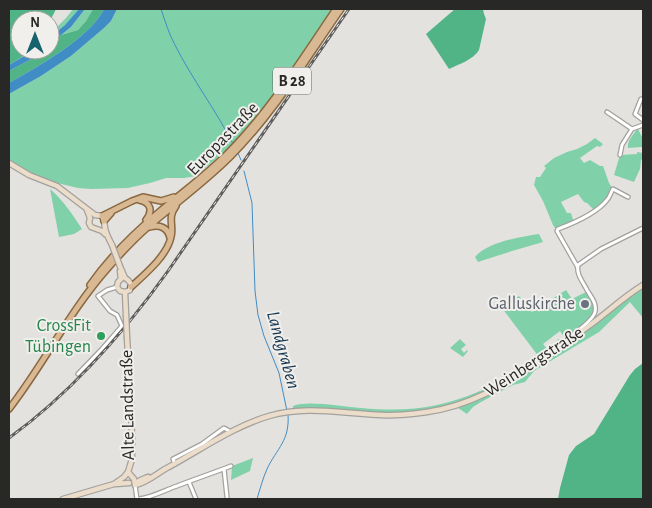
<svg xmlns="http://www.w3.org/2000/svg" width="652" height="508" font-family="'Alegreya Sans',sans-serif">
	<rect width="100%" height="100%" fill="#e3e2df"/>
	<path fill="#80d1a9" fill-rule="evenodd" d="M 73,9 L 79,9 L 65,25 L 50,37 L 50,34 L 66,18 Z
		M 85,9 L 93,9 L 86,21 L 78,30 L 61,35 L 71,27 Z
		M 117,9 L 334,9 L 270,101 L 244,133 L 236,142 L 196,176 L 184,178 L 166,178 L 150,183 L 128,188 L 91,189 L 78,188 L 57,183 L 27,172 L 9,161 L 9,94 L 41,76 L 71,56 L 104,28 L 111,21 Z
		M 637,129 L 638,129 L 642,137 L 642,147 L 628,148 C 627,141 633,135 637,129 Z
		M 595,138 L 603,144 L 600,147 L 597,146 L 580,158 L 584,163 L 590,160 L 600,166 L 603,166 L 609,183 L 613,189 L 610,196 L 595,211 L 587,203 L 584,202 L 578,194 L 561,202 L 567,213 L 571,213 L 574,223 L 557,231 L 553,225 L 543,201 L 534,185 L 536,177 L 540,177 L 546,168 L 544,166 L 554,158 L 567,152 L 577,149 L 587,144 Z
		M 637,152 L 643,153 L 643,159 L 641,160 L 640,169 L 634,182 L 614,175 L 620,155 L 637,154 Z
		M 50,189 C 63,200 73,215 82,229 L 74,234 L 59,237 Z
		M 539,234 L 543,242 L 512,251 L 478,262 L 475,257 C 487,242 520,237 539,234 Z
		M 643,285 L 643,318 L 630,302 L 599,332 L 534,371 L 525,382 L 513,385 L 481,402 L 473,407 L 467,414 L 455,406 L 414,414 L 293,411 L 293,406 C 308,400 344,407 361,408 C 406,412 438,409 480,391 C 489,388 499,383 507,378 C 510,375 513,372 516,370 C 523,365 532,362 539,357 L 502,308 L 519,296 L 532,312 L 566,290 L 572,299 L 588,291 L 595,304 L 593,317 L 596,320 ZM 560,331 L 564,337 L 560,340 L 559,339 L 557,340 L 558,341 L 547,349 L 543,344 Z
		M 460,339 L 466,345 L 461,349 L 464,353 L 467,350 L 468,351 L 463,357 L 450,348 Z
		M 253,458 L 250,471 L 231,480 L 232,466 Z"/>
	<path fill="#51b487" d="M 9,9 L 56,9 L 50,21 L 20,20 L 20,50 L 33,50 L 9,65 Z
		M 93,9 L 104,9 C 90,38 37,67 9,83 L 9,71 L 35,57 L 43,50 L 50,50 L 50,44 L 61,35 L 78,30 L 86,21 Z
		M 455,9 L 483,9 L 484,14 L 486,19 L 479,50 C 473,60 459,64 449,69 L 426,34 Z
		M 643,363 L 643,499 L 558,499 L 560,488 L 569,455 L 576,446 L 594,434 L 630,375 L 635,369 Z"/>
	<path fill="#408cc5" d="M 79,9 L 85,9 L 71,27 L 50,44 L 50,37 L 65,25 Z
		M 104,9 L 117,9 L 111,21 L 104,28 L 71,56 L 41,76 L 9,94 L 9,83 C 37,67 90,38 104,9 Z
		M 34,50 L 43,50 L 35,57 L 9,71 L 9,65 Z"/>
	<g fill="none" stroke-linecap="round" stroke-linejoin="round">
		<path stroke="#408cc5" stroke-width="1" d="M 161,9 C 165,21 169,34 175,45 C 192,79 216,110 233,144
			M 238,153 L 241,160
			M 244,171 L 252,203 L 255,291 L 258,315 L 264,336 L 279,373 L 287,411
			M 257,499 C 260,489 263,478 267,469 C 277,448 290,441 288,414"/>
		<g stroke="#a2a19e" stroke-width="5.5">
			<path id="street" d="M 641,99 L 635,114 L 643,120
				M 607,112 L 632,129
				M 620,155 L 622,145 L 632,129 L 643,125
				M 577,266 L 557,231 L 558,229 C 574,223 596,214 607,200 C 610,197 611,192 613,189 L 628,197
				M 534,360 C 547,352 592,325 595,312 C 597,303 591,297 587,290 C 583,282 576,274 578,265 L 601,249 L 643,228
				M 78,374 L 102,349 L 122,326 L 117,315 L 110,311 L 98,296 L 107,290 L 117,287
				M 175,464 L 173,459 L 202,444 L 224,428 L 231,432
				M 224,469 L 227,497
				M 189,482 L 196,499
				M 135,485 L 137,499
				M 139,499 C 153,497 165,490 177,486 C 195,479 213,473 231,466"/>
		</g>
		<g stroke="#a2a19e" stroke-width="7">
			<path id="secondary" d="M 9,163 L 29,175 L 57,186 L 91,212 L 95,215 L 102,216 C 105,220 104,223 105,228 C 106,234 109,239 112,245
				M 87,210 L 90,218 L 89,223 L 91,227 L 102,231 L 105,234
				M 121,269 L 125,278 L 128,280 L 131,284 L 130,290 L 125,292
				M 120,271 L 121,279 L 118,282 L 117,287 L 120,291 L 125,292
				M 125,292 L 126,315
				M 128,472 L 134,479 L 135,485
				M 115,484 L 129,483
				M 135,485 C 146,483 155,475 165,469 C 199,451 232,427 269,416 C 307,405 344,414 382,415 C 397,416 412,414 427,412 C 469,406 503,386 537,363 C 553,352 570,340 586,328 C 606,314 623,297 643,285
				M 135,485 C 137,480 144,479 148,477
				M 63,499 L 114,484 L 124,477 L 128,472 L 132,459 L 132,444 L 131,401 L 127,338"/>
		</g>
		<g stroke="#8a6840" stroke-width="8">
			<path id="primary" d="M 139,200 C 151,202 153,211 146,220
				M 102,216 L 132,201 L 143,197 L 161,201 L 174,197
				M 104,221 L 111,213
				M 150,227 C 160,224 168,228 170,238
				M 90,285 C 109,258 133,234 158,213 C 181,193 205,176 227,154 C 270,111 302,59 336,9
				M 131,287 C 145,274 167,256 171,237 C 174,225 167,218 176,206
				M 9,409 C 44,364 69,312 107,269 C 120,254 134,239 149,226 C 176,203 205,182 230,157 C 274,113 306,59 341,9"/>
		</g>
		<use href="#street" stroke="#fff" stroke-width="3"/>
		<use href="#secondary" stroke="#ecdcca" stroke-width="4.5"/>
		<use href="#primary" stroke="#d8b994" stroke-width="5"/>
		<g stroke="#5e5d5c" stroke-width="3">
			<path id="rail" d="M 9,438 C 71,393 123,334 168,271 L 349,9"/>
		</g>
		<use href="#rail" stroke="#f0efec" stroke-width="1" stroke-dasharray="4" stroke-linecap="butt"/>
		<g stroke="#a2a19e" stroke-width="7" stroke-linecap="butt">
			<path id="secondary-bridge" d="M 112,245 L 121,269
				M 126,315 L 127,338"/>
		</g>
		<use href="#secondary-bridge" stroke="#ecdcca" stroke-width="4.5"/>
	</g>
	<circle fill="#6b7280" stroke="#f0efec" stroke-width="2" cx="585" cy="304" r="5"/>
	<circle fill="#2e9e5b" stroke="#f0efec" stroke-width="2" cx="101" cy="336" r="5"/>
	<g text-anchor="middle" dominant-baseline="central" stroke-width="4" stroke-linejoin="round" paint-order="stroke">
		<rect fill="#f0efec" stroke="#646462" stroke-width="1" x="273" y="67.5" width="38" height="27" rx="4"/>
		<g font-size="16" font-weight="bold" fill="#282827">
			<text x="292" y="81">B 28</text>
		</g>
		<g font-size="18" fill="#282827" stroke="#f0efec">
			<text transform="translate(223 139) rotate(-46)">Europastraße</text>
			<text transform="translate(534 362) rotate(-33)">Weinbergstraße</text>
			<text transform="translate(128 405) rotate(-91)">Alte Landstraße</text>
		</g>
		<g font-size="18" fill="#5b616d" stroke="#f0efec" text-anchor="end">
			<text x="575" y="304">Galluskirche</text>
		</g>
		<g font-size="18" fill="#27864d" stroke="#f0efec" text-anchor="end">
			<text x="91" y="326">CrossFit<tspan x="91" dy="21">Tübingen</tspan></text>
		</g>
		<g font-size="19" font-style="italic" fill="#1a3a53" stroke="#f0efec">
			<text transform="translate(283 350) rotate(74)">Landgraben</text>
		</g>
	</g>
	<rect width="652" height="508" fill="none" stroke="#282827" stroke-width="20"/>
	<g transform="translate(35 35)"><circle r="24" fill="#f0efec" stroke="#a09f9d"/>
	<path d="M0-4L9 19L0 12L-9 19Z" fill="#16626d"/>
	<text y="-8" font-size="14" font-weight="bold" text-anchor="middle" fill="#282827">N</text>
	</g>
</svg>
